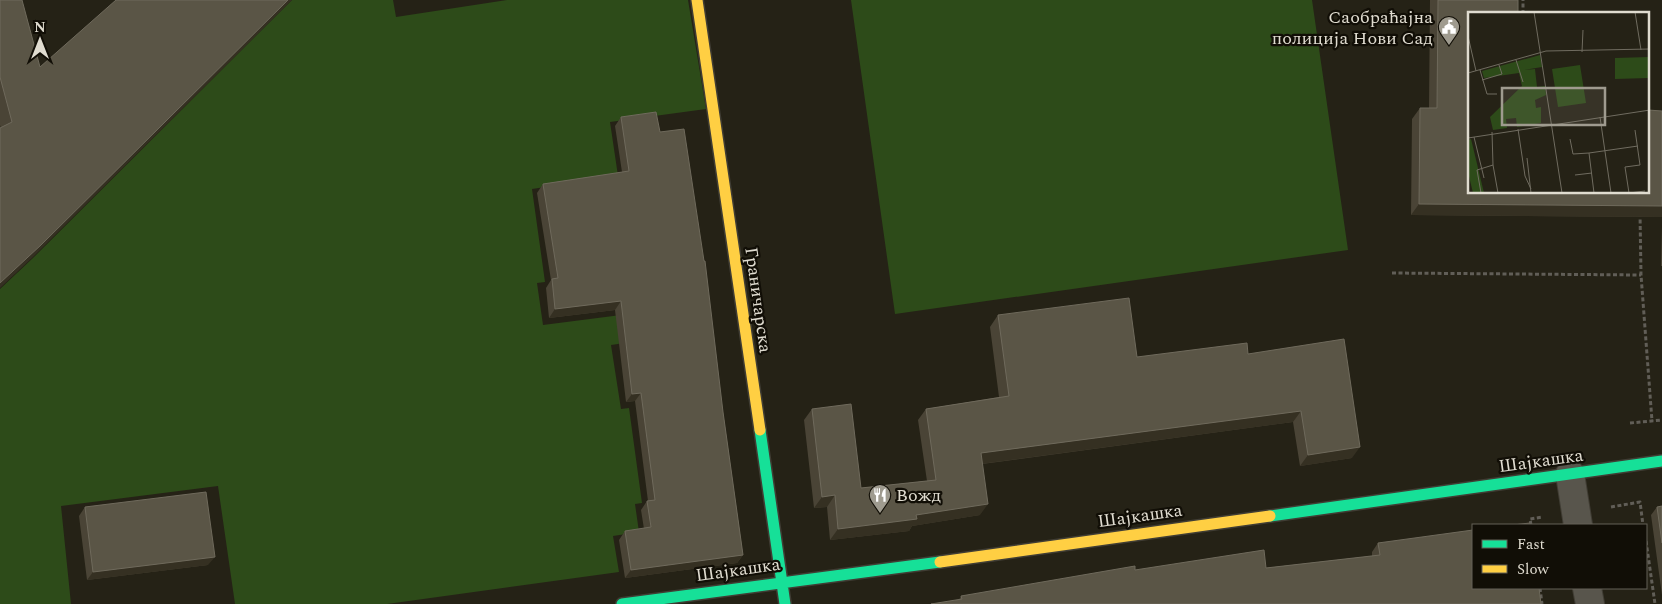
<svg xmlns="http://www.w3.org/2000/svg" width="1662" height="604" font-family="Spectral,serif">
	<rect width="100%" height="100%" fill="#252216"/>
	<path fill="#2d4b19" d="M 292,0 L 393,0 L 396,17 L 507,0 L 688,0 L 706,109 L 610,122 L 618,176 L 532,189 L 545,282 L 537,283 L 543,325 L 621,315 L 625,343 L 611,345 L 621,409 L 629,408 L 642,503 L 635,504 L 639,532 L 613,536 L 619,572 L 387,604 L 235,604 L 218,486 L 61,506 L 71,604 L 0,604 L 0,289 L 33,258 Z
		M 851,0 L 1312,0 L 1348,250 L 895,314 Z"/>
	<g fill="none" stroke-linecap="round" stroke-linejoin="round">
		<g stroke="#403d34" stroke-width="30">
			<path id="street" d="M 1570,474 L 1578,525
				M 1587,588 L 1590,604"/>
		</g>
		<g stroke="#403d34" stroke-width="14">
			<path id="fast" d="M 760,430 L 785,604
				M 1270,516 L 1662,461
				M 622,604 L 940,562"/>
		</g>
		<g stroke="#403d34" stroke-width="14">
			<path id="slow" d="M 697,0 L 760,430
				M 940,562 L 1270,516"/>
		</g>
		<path stroke="#615e57" stroke-width="3" stroke-dasharray="4 2.5" stroke-linecap="butt" d="M 1523,14 L 1523,0
			M 1640,213 L 1641,275 L 1652,421
			M 1392,273 L 1641,275
			M 1630,423 L 1662,420
			M 1611,507 L 1640,502 L 1643,525
			M 1531,525 L 1530,519 L 1543,517
			M 1646,541 L 1655,604
			M 1540,588 L 1542,604"/>
		<use href="#street" stroke="#58554c" stroke-width="28"/>
		<use href="#fast" stroke="#16e098" stroke-width="11"/>
		<use href="#slow" stroke="#ffcf43" stroke-width="11"/>
	</g>
	<path fill="#4a4436" d="M 0,0 L 32,258 L 0,125 Z
		M 1430,0 L 1518,0 L 1470,192 L 1662,111 L 1662,217 L 1411,215 L 1412,119 L 1420,108 L 1429,108 Z
		M 621,117 L 660,132 L 723,412 L 743,555 L 737,563 L 625,578 L 619,540 L 625,531 L 644,529 L 641,510 L 647,501 L 648,501 L 635,401 L 626,402 L 615,310 L 549,318 L 546,288 L 551,280 L 537,193 L 543,184 L 622,172 L 615,126 Z
		M 1662,226 L 1662,266 L 1661,266 Z
		M 998,315 L 1137,357 L 1248,354 L 1352,458 L 1300,466 L 1293,422 L 982,464 L 980,515 L 912,526 L 909,531 L 830,540 L 827,507 L 814,508 L 804,420 L 812,409 L 861,488 L 927,481 L 918,420 L 926,409 L 999,397 L 990,327 Z
		M 1662,506 L 1662,595 L 1651,515 L 1657,507 Z
		M 85,507 L 208,565 L 87,580 L 79,516 Z
		M 1378,543 L 1541,604 L 959,600 L 961,596 L 1135,570 L 1266,568 L 1372,556 L 1372,552 Z"/>
	<path fill="#353022" d="M 288,0 L 292,0 L 32,258 L 0,288 L 0,283 Z
		M 1419,204 L 1662,206 L 1662,217 L 1411,215 Z
		M 621,301 L 615,310 L 549,318 L 555,309 Z
		M 641,393 L 635,401 L 626,402 L 632,394 Z
		M 1301,411 L 1293,422 L 973,465 L 981,453 Z
		M 1360,447 L 1352,458 L 1300,466 L 1308,455 Z
		M 835,495 L 827,507 L 814,508 L 822,497 Z
		M 988,504 L 980,515 L 912,526 L 909,531 L 830,540 L 838,529 L 916,515 Z
		M 743,555 L 737,563 L 625,578 L 631,570 Z
		M 215,557 L 208,565 L 87,580 L 93,572 Z"/>
	<path fill="#5a5546" stroke="#6f6a5c" d="M 0,0 L 22,0 L 40,67 L 116,0 L 288,0 L 41,245 L 0,283 L 0,128 L 12,122 L 0,77 Z
		M 1438,0 L 1518,0 L 1518,14 L 1470,14 L 1470,192 L 1648,192 L 1648,110 L 1662,111 L 1662,206 L 1419,204 L 1420,108 L 1437,108 Z
		M 656,112 L 660,132 L 684,129 L 704,261 L 705,261 L 723,412 L 743,555 L 631,570 L 625,531 L 651,527 L 647,501 L 655,500 L 641,393 L 632,394 L 621,301 L 555,309 L 552,279 L 558,278 L 543,184 L 629,171 L 621,117 Z
		M 1129,298 L 1137,357 L 1247,343 L 1248,354 L 1344,339 L 1360,447 L 1308,455 L 1301,411 L 981,453 L 988,504 L 916,515 L 917,519 L 838,529 L 835,495 L 822,497 L 812,409 L 851,404 L 861,488 L 936,480 L 926,409 L 1009,396 L 998,315 Z
		M 206,492 L 215,557 L 93,572 L 85,507 Z
		M 1662,506 L 1662,543 L 1657,507 Z
		M 1530,523 L 1530,525 L 1513,525 Z
		M 1473,530 L 1473,588 L 1539,588 L 1541,604 L 931,604 L 962,599 L 961,596 L 1135,566 L 1135,570 L 1264,550 L 1266,568 L 1380,555 L 1378,543 Z"/>
	<defs>
		<g id="civic-pin" transform="scale(1.125)"><path d="M0 17L-7.5 6A9.5 9.5 0 1 1 7.5 6Z" fill="#9f9b8f" stroke="#110e06"/><path d="M-.6-6.5H3V-4.5H.6V-3L4-1V1h2V6H-6V1h2V-1L-.6-3ZM-1.2 2.5V6h2.4V2.5Z" fill="#fff"/></g>
		<g id="restaurant-pin" transform="scale(1.125)"><path d="M0 17L-7.5 6A9.5 9.5 0 1 1 7.5 6Z" fill="#9f9b8f" stroke="#110e06"/><path d="M-5-6h1v4h1v-4h1v4h1v-4h1v5L-1.5 .5V6h-2V.5L-5-1ZM5-6V6H3V1.5H1.5Q1.5-4 5-6Z" fill="#fff"/></g>
	</defs>
	<g fill-rule="evenodd">
		<use href="#civic-pin" x="1449" y="27"/>
		<use href="#restaurant-pin" x="880" y="495"/>
	</g>
	<g text-anchor="middle" dominant-baseline="central" stroke-width="4.5" stroke-linejoin="round" paint-order="stroke">
		<g font-size="18" fill="#e0dcd0" stroke="#110e06" text-anchor="end">
			<text x="1433" y="17">Саобраћајна<tspan x="1433" dy="21">полиција Нови Сад</tspan></text>
			<text x="896" y="495" text-anchor="start">Вожд</text>
		</g>
		<g font-size="18" fill="#e0dcd0" stroke="#110e06">
			<text transform="translate(758 300) rotate(82)">Граничарска</text>
			<text transform="translate(1541 461) rotate(-8)">Шајкашка</text>
			<text transform="translate(1140 516) rotate(-8)">Шајкашка</text>
			<text transform="translate(738 570) rotate(-8)">Шајкашка</text>
		</g>
	</g>
	<g transform="translate(1468 12)">
		<rect width="181" height="181" fill="#252216"/>
		<path d="M 72,43 L 74,55 L 56,58 L 67,57 L 69,75 L 77,74 L 78,83 L 67,88 L 68,96 L 73,95 L 73,111 L 49,115 L 48,106 L 38,107 L 39,116 L 25,118 L 22,105 L 54,74 L 51,61 L 16,66 L 14,59 ZM 181,45 L 181,66 L 147,67 L 147,46 ZM 112,53 L 118,91 L 90,95 L 84,57 ZM 3,127 L 4,131 L 16,181 L 5,181 L 0,160 L 0,128 Z" fill="#2d4b19"/>
		<path fill="none" stroke="#706c60" stroke-width="1" d="M 66,0 L 94,181M 167,0 L 173,38M 0,24 L 8,59M 114,40 L 115,18M 48,48 L 55,70M 12,58 L 19,82 L 29,82M 0,61 L 78,39 L 182,37M 14,68 L 34,62 L 31,53M 132,105 L 143,181M 50,117 L 57,164 L 63,177M 24,120 L 25,153 L 30,181M 6,125 L 16,166M 0,126 L 182,98M 102,127 L 105,142 L 121,141M 59,146 L 63,181M 107,163 L 124,161M 13,181 L 9,158 L 25,153M 126,181 L 121,141 L 170,134M 161,181 L 157,155 L 172,153 L 167,118M 161,181 L 177,179"/>
		<path fill="#9f9b8f" fill-opacity="0.15" stroke="#9f9b8f" stroke-width="2.5" d="M 34,76 L 137,76 L 137,113 L 34,113 Z"/>
		<rect width="181" height="181" fill="none" stroke="#e0dcd0" stroke-width="2.5"/>
	</g>
	<rect x="1472" y="524" width="175" height="65" fill="#110e06" stroke="#646057"/>
	<rect x="1482" y="540" width="25" height="8" fill="#16e098" stroke="#646057"/>
	<text x="1517" y="549" font-size="15" fill="#e0dcd0">Fast</text>
	<rect x="1482" y="565" width="25" height="8" fill="#ffcf43" stroke="#646057"/>
	<text x="1517" y="574" font-size="15" fill="#e0dcd0">Slow</text>
	<g transform="translate(40 40)" stroke="#110e06" stroke-width="4" paint-order="stroke">
	<path d="M0-4L9 19L0 12L-9 19Z" fill="#e0dcd0"/>
	<text y="-8" font-size="14" font-weight="bold" text-anchor="middle" fill="#e0dcd0">N</text>
	</g>
</svg>
